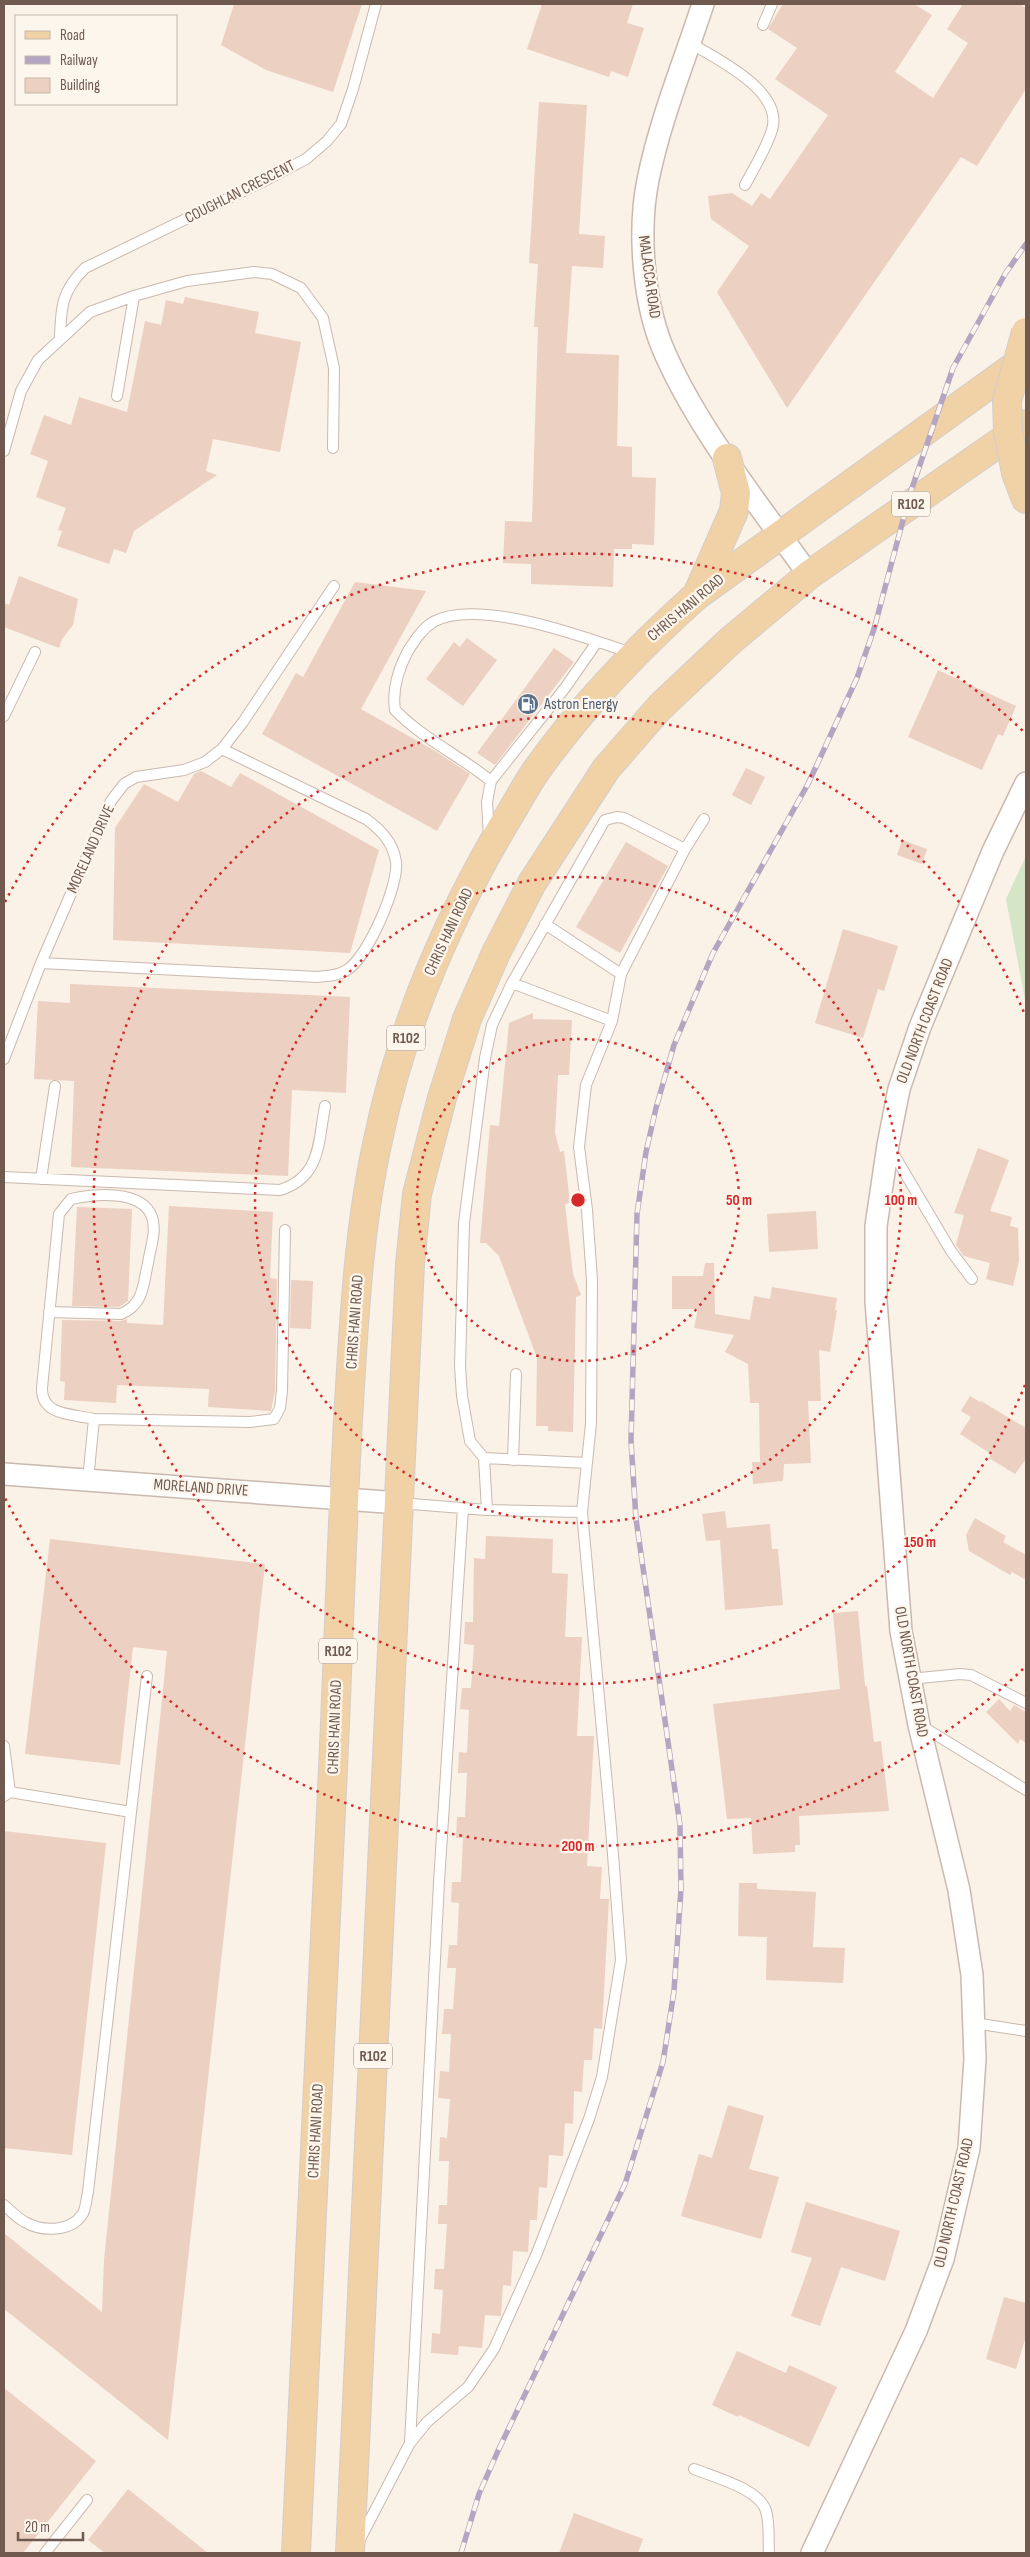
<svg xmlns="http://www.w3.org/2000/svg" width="1030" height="2557" font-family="'Sofia Sans Condensed',sans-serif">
	<rect width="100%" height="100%" fill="#faf1e7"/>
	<path fill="#d5e6c7" d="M 1026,856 L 1026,1005 L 1006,899 Z"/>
	<path fill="#ecd0c1" d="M 234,4 L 362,4 L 333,92 L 266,70 L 221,45 Z
		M 542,4 L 633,4 L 627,23 L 644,28 L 628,77 L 611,71 L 609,77 L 527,49 Z
		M 783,4 L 914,4 L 932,15 L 895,72 L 933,98 L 968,43 L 947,29 L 963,4 L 1019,4 L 1026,8 L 1026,89 L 977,166 L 961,157 L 787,408 L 717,292 L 749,246 L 711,219 L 708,196 L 732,193 L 752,206 L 761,193 L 770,199 L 828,115 L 775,79 L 797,48 L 768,29 Z
		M 539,102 L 587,105 L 579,234 L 605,236 L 603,268 L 572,266 L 566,353 L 619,355 L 617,446 L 632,447 L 632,477 L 656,478 L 654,545 L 632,544 L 632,549 L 614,549 L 613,587 L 531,584 L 531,564 L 503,563 L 505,521 L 532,522 L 538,327 L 534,327 L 538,264 L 529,263 Z
		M 185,297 L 259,312 L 255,333 L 301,342 L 280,452 L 213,439 L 206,471 L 217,475 L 134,531 L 126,553 L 114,549 L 109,564 L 57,546 L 62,531 L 58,530 L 66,508 L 36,497 L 48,461 L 30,454 L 44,415 L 71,425 L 79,397 L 127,412 L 145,321 L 161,325 L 166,300 L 183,304 Z
		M 19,576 L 78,599 L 73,625 L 62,639 L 59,648 L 4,627 L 4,603 L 9,605 Z
		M 355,582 L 426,591 L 361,709 L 435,751 L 470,774 L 437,831 L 262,734 L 296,673 L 303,677 Z
		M 467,638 L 497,660 L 463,706 L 426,679 L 454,642 L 460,647 Z
		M 554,648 L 574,662 L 495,765 L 477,753 Z
		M 938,670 L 1016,706 L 1003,736 L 998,734 L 982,770 L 908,737 Z
		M 746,768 L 765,777 L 751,805 L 732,795 Z
		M 201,771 L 231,787 L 240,773 L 379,850 L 350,953 L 113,940 L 115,828 L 144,784 L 178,802 L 194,774 Z
		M 902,840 L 927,849 L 922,864 L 897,855 Z
		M 626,842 L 668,866 L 620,953 L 576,927 Z
		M 843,929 L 898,946 L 884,991 L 878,989 L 863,1038 L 815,1023 Z
		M 70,984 L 350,997 L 346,1093 L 292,1090 L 288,1176 L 71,1167 L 74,1081 L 34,1079 L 38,1001 L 70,1003 Z
		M 533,1013 L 533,1019 L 572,1020 L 569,1075 L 558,1075 L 555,1133 L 560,1152 L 564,1151 L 570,1203 L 565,1204 L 573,1274 L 581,1295 L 576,1297 L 573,1432 L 548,1431 L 548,1426 L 536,1426 L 537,1358 L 499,1256 L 486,1243 L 480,1243 L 490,1125 L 499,1126 L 509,1023 Z
		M 978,1148 L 1009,1160 L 990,1211 L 1012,1217 L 1010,1226 L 1018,1228 L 1019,1261 L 1013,1286 L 986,1279 L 990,1263 L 964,1256 L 956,1245 L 964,1215 L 954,1213 Z
		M 169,1206 L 273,1212 L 270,1278 L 277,1279 L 275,1391 L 271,1411 L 208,1407 L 209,1389 L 117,1385 L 116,1403 L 64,1400 L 65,1382 L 60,1381 L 62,1320 L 121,1321 L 127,1319 L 127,1323 L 163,1325 Z
		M 77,1207 L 132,1209 L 128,1301 L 119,1307 L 72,1306 Z
		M 816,1211 L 818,1249 L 769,1252 L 767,1214 Z
		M 705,1263 L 714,1263 L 715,1314 L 750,1320 L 754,1296 L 770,1299 L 772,1287 L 837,1298 L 835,1310 L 837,1310 L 830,1352 L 819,1350 L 821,1401 L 808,1401 L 811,1463 L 784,1464 L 783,1481 L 753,1484 L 752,1462 L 760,1462 L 759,1403 L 750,1403 L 748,1364 L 725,1352 L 734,1335 L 694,1328 L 698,1309 L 672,1309 L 672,1276 L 703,1276 Z
		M 291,1280 L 313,1281 L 311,1329 L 290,1328 Z
		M 970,1396 L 980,1402 L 981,1401 L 1026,1428 L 1026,1459 L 1015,1474 L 989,1458 L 991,1454 L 960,1434 L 971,1417 L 961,1411 Z
		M 725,1511 L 727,1528 L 770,1524 L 772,1549 L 778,1549 L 783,1605 L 725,1610 L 720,1540 L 706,1541 L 702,1514 Z
		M 975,1518 L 1006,1536 L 1003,1542 L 1026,1555 L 1026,1580 L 1012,1572 L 1010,1575 L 969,1551 L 966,1535 Z
		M 486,1536 L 553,1539 L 552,1573 L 568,1574 L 565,1637 L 582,1637 L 577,1736 L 594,1736 L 587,1866 L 602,1867 L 600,1899 L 609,1899 L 602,2029 L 594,2028 L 592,2060 L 584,2060 L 582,2092 L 574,2091 L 573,2124 L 565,2123 L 563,2156 L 549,2155 L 547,2188 L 539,2187 L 537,2220 L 530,2220 L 528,2252 L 513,2251 L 511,2286 L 503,2285 L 501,2316 L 485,2315 L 482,2348 L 459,2346 L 458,2355 L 431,2353 L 432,2333 L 440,2334 L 443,2290 L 434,2289 L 435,2269 L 444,2269 L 447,2224 L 438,2224 L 439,2205 L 447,2205 L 449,2161 L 439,2161 L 440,2137 L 447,2138 L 450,2099 L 438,2098 L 440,2071 L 449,2072 L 451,2034 L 442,2034 L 444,2009 L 453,2009 L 456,1968 L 447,1968 L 449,1945 L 457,1945 L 459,1903 L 451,1902 L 452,1882 L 461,1882 L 463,1838 L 456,1838 L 457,1817 L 465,1817 L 467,1773 L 458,1773 L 459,1752 L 467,1753 L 469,1710 L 460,1709 L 462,1688 L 471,1688 L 474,1645 L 464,1644 L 465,1622 L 473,1622 L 474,1558 L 485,1559 Z
		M 50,1539 L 265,1564 L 168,2440 L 4,2309 L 4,2233 L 102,2312 L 104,2260 L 167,1651 L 133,1647 L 120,1765 L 25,1754 Z
		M 858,1611 L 865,1686 L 867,1686 L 874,1742 L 881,1741 L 889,1811 L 799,1816 L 800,1845 L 795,1845 L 795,1852 L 753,1854 L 751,1818 L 727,1819 L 713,1704 L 840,1689 L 833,1613 Z
		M 999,1699 L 1010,1711 L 1014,1705 L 1026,1712 L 1026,1743 L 1020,1739 L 1018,1744 L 986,1712 Z
		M 4,1831 L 106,1843 L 72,2155 L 4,2148 Z
		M 739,1883 L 757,1883 L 757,1889 L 816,1892 L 813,1947 L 845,1948 L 843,1983 L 766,1980 L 767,1937 L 738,1936 Z
		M 728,2105 L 764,2116 L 749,2169 L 779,2177 L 761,2239 L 681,2216 L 699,2154 L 712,2158 Z
		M 806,2202 L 900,2231 L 885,2281 L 841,2267 L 820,2326 L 791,2316 L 812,2258 L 791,2252 Z
		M 1004,2297 L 1026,2303 L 1026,2336 L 1016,2369 L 986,2359 Z
		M 737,2351 L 786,2373 L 789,2365 L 837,2387 L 809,2447 L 739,2415 L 738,2417 L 712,2405 Z
		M 4,2388 L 96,2461 L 23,2553 L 4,2553 Z
		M 128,2489 L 208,2553 L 105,2553 L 88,2540 Z
		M 574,2513 L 643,2539 L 638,2553 L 559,2553 Z"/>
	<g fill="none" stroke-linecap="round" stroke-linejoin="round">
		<g stroke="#cab9ae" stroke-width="12">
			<path id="service" d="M 763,25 L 772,4
				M 690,43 C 717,59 784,91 772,130 C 766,149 754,168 745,185
				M 60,337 C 61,306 62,291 85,268 L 268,179 L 306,159 L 327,141 L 341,124 L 353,89 L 376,4
				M 117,396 L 134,296
				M 4,451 L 21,391 L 38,360 L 90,312 L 134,296 L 187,281 L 254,272 L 272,274 L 301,288 L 323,318 L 334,368 L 333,448
				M 4,716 L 35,652
				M 491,781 C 460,756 422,738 395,710 C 392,690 399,668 408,651 C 415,640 422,629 433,622 C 478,597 587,638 634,654
				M 489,837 L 487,802 L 491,781 L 565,688 L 597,642
				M 545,924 L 621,974
				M 41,963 L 317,977 C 327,976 338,976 347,970 C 368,957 399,885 396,862 C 393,842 381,830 366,819 L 222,749
				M 512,983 L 612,1021
				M 4,1059 L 41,963 L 111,801 L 124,784 L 136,777 L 184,770 L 205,762 L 222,749 L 243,722 L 334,586
				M 890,1148 L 951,1251 L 972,1279
				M 4,1177 L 280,1190 C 321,1177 318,1143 325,1106
				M 41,1179 L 55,1086
				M 49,1312 L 121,1314 C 144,1304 143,1285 148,1263 C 150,1249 157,1231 152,1217 C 142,1189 94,1194 71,1199 L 59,1214 L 42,1388 C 41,1416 73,1414 94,1419
				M 484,1458 L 587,1463
				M 513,1460 L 516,1374
				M 88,1480 L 94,1419 L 250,1422 L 274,1419 L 280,1408 L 282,1391 L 285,1230
				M 399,1503 L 487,1510 L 582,1512 L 591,1423 L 592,1280 L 587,1210 L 579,1147 L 586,1085 L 612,1021 L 621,974 L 685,849 L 704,819
				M 487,1510 L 484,1458 L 470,1441 L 462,1396 L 460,1366 L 464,1223 L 485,1058 L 492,1025 L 512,983 L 605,820 L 617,817 L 624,818 L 685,849
				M 910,1679 L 960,1674 L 971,1675 L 1026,1703
				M 920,1725 L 1026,1790
				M 4,1746 L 10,1792
				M 4,1796 L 10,1792 L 131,1812 L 88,2192 C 86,2199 86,2210 82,2215 C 70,2232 42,2232 25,2222 C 17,2218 11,2211 4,2205
				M 131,1812 L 147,1676
				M 974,2023 L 1026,2031
				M 410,2443 L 439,1882 L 463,1508
				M 694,2469 C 714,2477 760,2489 766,2511 C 770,2524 768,2539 769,2553
				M 359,2541 L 410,2443 L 427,2422 L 468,2387 L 494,2349 L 537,2253 L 589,2119 L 602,2077 L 621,1960 L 611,1828 L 582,1512
				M 45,2553 L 87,2500"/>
		</g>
		<g stroke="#cab9ae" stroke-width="24">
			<path id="minor" d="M 703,4 C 684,62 660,120 648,180 C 638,229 643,297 661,344 C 693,423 759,505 809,575
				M 4,1474 L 399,1503
				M 812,2553 L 916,2331 L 943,2259 L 969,2148 L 975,2059 L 972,1975 L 959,1890 L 919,1725 L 901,1631 L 876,1301 L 876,1226 L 888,1145 L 899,1089 L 920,1027 L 993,851 L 1026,783"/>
		</g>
		<g stroke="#d4cdca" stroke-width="30">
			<path id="primary" d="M 1016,473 L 1026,499
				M 697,595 L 734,511 L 736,493 L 727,458
				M 296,2553 C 309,2292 321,2030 333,1768 C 339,1641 342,1513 350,1386 C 355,1304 360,1221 378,1140 C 401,1028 446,922 504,824 C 515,807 524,788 536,771 C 582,706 637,649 696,596 L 1026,358
				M 350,2553 L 410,1264 L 417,1194 L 442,1098 L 467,1019 L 496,953 L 532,883 L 606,769 L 660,707 L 730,641 L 809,575 L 1026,424"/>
		</g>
		<use href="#service" stroke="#fff" stroke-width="10"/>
		<use href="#minor" stroke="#fff" stroke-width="21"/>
		<use href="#primary" stroke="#f1d2a6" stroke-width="28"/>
		<g stroke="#b4a6c2" stroke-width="5.5">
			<path id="rail" d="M 461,2553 L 479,2494 L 497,2453 L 625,2184 L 663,2062 L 674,1991 L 681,1889 L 680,1825 L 636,1519 L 631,1441 L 637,1214 L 646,1152 L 656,1108 L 674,1045 L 713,953 L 808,784 L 857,678 L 874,629 L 910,494 L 953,368 L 1005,274 L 1026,244"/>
		</g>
		<use href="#rail" stroke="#fdf6ed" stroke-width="4" stroke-dasharray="11" stroke-linecap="butt"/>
		<g stroke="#d4cdca" stroke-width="30" stroke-linecap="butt">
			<path id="primary-bridge" d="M 1016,473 L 1008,431 L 1007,401 L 1026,332"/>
		</g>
		<use href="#primary-bridge" stroke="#f1d2a6" stroke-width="28"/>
	</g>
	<g fill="none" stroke="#d62828" stroke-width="2.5" stroke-dasharray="2.5 5">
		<circle cx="578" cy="1200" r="161"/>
		<circle cx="578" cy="1200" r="323"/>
		<path d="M1025 1385A484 484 0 1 1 1025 1015"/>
		<path d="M1023 1669A646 646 0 0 1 5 1498M5 902A646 646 0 0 1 1023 731"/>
	</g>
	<defs>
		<g id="fuel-disc" transform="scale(1.125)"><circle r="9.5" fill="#5c6f8a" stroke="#fdf6ed"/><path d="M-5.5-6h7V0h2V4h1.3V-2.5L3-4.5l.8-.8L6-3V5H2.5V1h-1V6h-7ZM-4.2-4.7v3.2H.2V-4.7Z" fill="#fff"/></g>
	</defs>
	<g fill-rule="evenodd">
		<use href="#fuel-disc" x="528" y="704"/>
	</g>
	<g text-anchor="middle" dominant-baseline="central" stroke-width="4.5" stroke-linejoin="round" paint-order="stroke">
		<g fill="#fdf6ed" stroke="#9a887e" stroke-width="1">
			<rect x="892" y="491.5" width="38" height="25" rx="4"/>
			<rect x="387" y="1025.5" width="38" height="25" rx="4"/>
			<rect x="319" y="1638.5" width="38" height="25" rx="4"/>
			<rect x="354" y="2043.5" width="38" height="25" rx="4"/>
		</g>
		<g font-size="15" font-weight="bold" fill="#70594e">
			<text x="911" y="504">R102</text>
			<text x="406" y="1038">R102</text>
			<text x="338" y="1651">R102</text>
			<text x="373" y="2056">R102</text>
		</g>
		<g font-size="16" fill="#70594e" stroke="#fdf6ed">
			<text transform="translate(240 192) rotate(-27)">COUGHLAN CRESCENT</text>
			<text transform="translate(649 277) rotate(82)">MALACCA ROAD</text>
			<text transform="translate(686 608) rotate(-40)">CHRIS HANI ROAD</text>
			<text transform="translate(91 849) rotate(-66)">MORELAND DRIVE</text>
			<text transform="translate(449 932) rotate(-65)">CHRIS HANI ROAD</text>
			<text transform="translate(925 1021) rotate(-69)">OLD NORTH COAST ROAD</text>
			<text transform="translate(355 1322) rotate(-86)">CHRIS HANI ROAD</text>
			<text transform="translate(201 1488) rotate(4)">MORELAND DRIVE</text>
			<text transform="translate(911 1672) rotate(80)">OLD NORTH COAST ROAD</text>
			<text transform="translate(335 1727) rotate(-88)">CHRIS HANI ROAD</text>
			<text transform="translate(316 2131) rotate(-87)">CHRIS HANI ROAD</text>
			<text transform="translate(954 2203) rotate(-77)">OLD NORTH COAST ROAD</text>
		</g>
		<g font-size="16" fill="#4e5e75" stroke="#fdf6ed" text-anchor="start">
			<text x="544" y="704">Astron Energy</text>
		</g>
	</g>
	<circle cx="578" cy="1200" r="8" fill="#d62828" stroke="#fdf6ed" stroke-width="2.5"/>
	<g font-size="15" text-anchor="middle" font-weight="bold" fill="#d62828" stroke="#fdf6ed" stroke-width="4.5" stroke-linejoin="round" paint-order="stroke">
		<text x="739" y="1205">50 m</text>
		<text x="901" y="1205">100 m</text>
		<text x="920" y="1547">150 m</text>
		<text x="578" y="1851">200 m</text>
	</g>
	<rect width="1030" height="2557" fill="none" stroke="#70594e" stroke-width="10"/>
	<rect x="15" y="15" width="162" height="90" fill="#fdf6ed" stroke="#c5b7ad"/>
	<rect x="25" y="31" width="25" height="8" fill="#f1d2a6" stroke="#c5b7ad"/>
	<text x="60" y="40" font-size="15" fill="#70594e">Road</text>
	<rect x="25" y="56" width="25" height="8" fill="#b4a6c2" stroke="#c5b7ad"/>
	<text x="60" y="65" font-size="15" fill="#70594e">Railway</text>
	<rect x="25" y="78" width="25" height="15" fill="#ecd0c1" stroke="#c5b7ad"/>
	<text x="60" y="90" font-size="15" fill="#70594e">Building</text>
	<path d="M18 2532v8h65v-8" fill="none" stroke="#70594e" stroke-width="2.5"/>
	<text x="25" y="2532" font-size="15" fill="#70594e" stroke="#fdf6ed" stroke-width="4" paint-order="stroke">20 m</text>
</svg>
